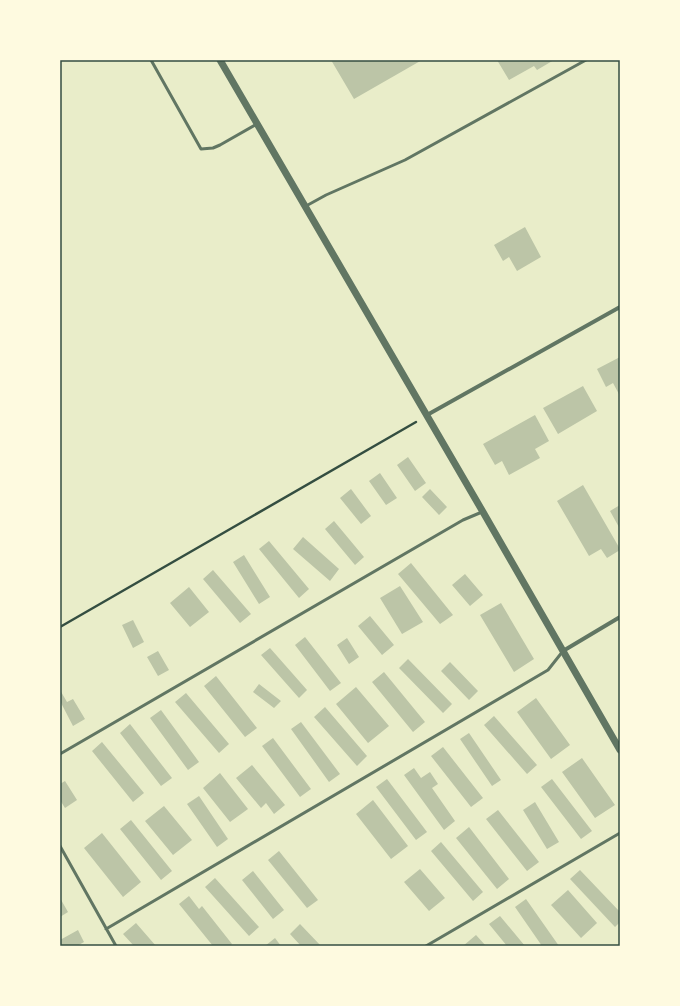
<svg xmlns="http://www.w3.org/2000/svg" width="680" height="1006" font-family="'DejaVu Sans',sans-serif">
	<rect width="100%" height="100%" fill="#e9edc9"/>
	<path fill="#bcc5a7" d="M 331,60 L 422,60 L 354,99 Z
		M 497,60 L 554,60 L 537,70 L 534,66 L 509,80 Z
		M 525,227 L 541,257 L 517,271 L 509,257 L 503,261 L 494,245 Z
		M 620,357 L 620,396 L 613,383 L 606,387 L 597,369 Z
		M 583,386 L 597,411 L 558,434 L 543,408 Z
		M 535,415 L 549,441 L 535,449 L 540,458 L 509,475 L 502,461 L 495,465 L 483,444 Z
		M 408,457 L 426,483 L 415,491 L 397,465 Z
		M 380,473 L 397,498 L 386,505 L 369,481 Z
		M 583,485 L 620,549 L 620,550 L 607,558 L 601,549 L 589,556 L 557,501 Z
		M 351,489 L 371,516 L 361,524 L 340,498 Z
		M 430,489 L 447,507 L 439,515 L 422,497 Z
		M 620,505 L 620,529 L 610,511 Z
		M 334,521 L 364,557 L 355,565 L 325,529 Z
		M 303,537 L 339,569 L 330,581 L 293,549 Z
		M 269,541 L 309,589 L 299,598 L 259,549 Z
		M 244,555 L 270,597 L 259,604 L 233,562 Z
		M 411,563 L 453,615 L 440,624 L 398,574 Z
		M 213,570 L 251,614 L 240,623 L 203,579 Z
		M 465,574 L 483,595 L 470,606 L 452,585 Z
		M 400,586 L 423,622 L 402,634 L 380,598 Z
		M 189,587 L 209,612 L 190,627 L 170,603 Z
		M 501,603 L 534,659 L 514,672 L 480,615 Z
		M 370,616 L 394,645 L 382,655 L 358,626 Z
		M 133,620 L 144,642 L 133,648 L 122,625 Z
		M 305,637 L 341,683 L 330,691 L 295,645 Z
		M 347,638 L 359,657 L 349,664 L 337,645 Z
		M 270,648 L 307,690 L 299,698 L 261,655 Z
		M 158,651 L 169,670 L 158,676 L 147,657 Z
		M 408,659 L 452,704 L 443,713 L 399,668 Z
		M 450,662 L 478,691 L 469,700 L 441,671 Z
		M 384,672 L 425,722 L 413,732 L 372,682 Z
		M 216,676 L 257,728 L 245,737 L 204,686 Z
		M 259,684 L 281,701 L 274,708 L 253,692 Z
		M 356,687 L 389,726 L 368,743 L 336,704 Z
		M 60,690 L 67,702 L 73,699 L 85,719 L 73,726 L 60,701 Z
		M 186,693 L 229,744 L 219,753 L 175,702 Z
		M 536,698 L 570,745 L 551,759 L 517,712 Z
		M 325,707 L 367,756 L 357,766 L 314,717 Z
		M 161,710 L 199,762 L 188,770 L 150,718 Z
		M 494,716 L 537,765 L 527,774 L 484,725 Z
		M 301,722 L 340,774 L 329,782 L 291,729 Z
		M 130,724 L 172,778 L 161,786 L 120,733 Z
		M 469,733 L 501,780 L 492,786 L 460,739 Z
		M 273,738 L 311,789 L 300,797 L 262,746 Z
		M 102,742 L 144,793 L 133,802 L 92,751 Z
		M 443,747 L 483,798 L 471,807 L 431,756 Z
		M 582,758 L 615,805 L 595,818 L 562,772 Z
		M 252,765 L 285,805 L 274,814 L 266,803 L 261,808 L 236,778 Z
		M 414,768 L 421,778 L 430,772 L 438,784 L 432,788 L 455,821 L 444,830 L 404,775 Z
		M 220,773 L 248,809 L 230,822 L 203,788 Z
		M 387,779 L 427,832 L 416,840 L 376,787 Z
		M 552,779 L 592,831 L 581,839 L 541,787 Z
		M 65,781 L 77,800 L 65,808 L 60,800 L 60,784 Z
		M 199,796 L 228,839 L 217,847 L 187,804 Z
		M 373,800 L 408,846 L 391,859 L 356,814 Z
		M 535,802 L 559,842 L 547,849 L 523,810 Z
		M 164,806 L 192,840 L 173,855 L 145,821 Z
		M 498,810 L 539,862 L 527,871 L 486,819 Z
		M 131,820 L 172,871 L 161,880 L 120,829 Z
		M 469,827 L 509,879 L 497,889 L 456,838 Z
		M 102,833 L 141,882 L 123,897 L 84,848 Z
		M 441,842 L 483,892 L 473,901 L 431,851 Z
		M 279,851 L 318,900 L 307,908 L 268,860 Z
		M 420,869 L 445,898 L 429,911 L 404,882 Z
		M 580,870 L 620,912 L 620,922 L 615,927 L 570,879 Z
		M 253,871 L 284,910 L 273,919 L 242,880 Z
		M 215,878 L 259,927 L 249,936 L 205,887 Z
		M 568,890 L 597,923 L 581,938 L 551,905 Z
		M 189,896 L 199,909 L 202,906 L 232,944 L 230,946 L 213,946 L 179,904 Z
		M 60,898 L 68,912 L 60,917 Z
		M 526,899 L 559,946 L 542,946 L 515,907 Z
		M 500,916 L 525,946 L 507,946 L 489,924 Z
		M 136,923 L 156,946 L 134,946 L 123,934 Z
		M 300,924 L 321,946 L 301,946 L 290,934 Z
		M 78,930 L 84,942 L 77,946 L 60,946 L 60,940 Z
		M 476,935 L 486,946 L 463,946 Z
		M 275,938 L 281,946 L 265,946 Z"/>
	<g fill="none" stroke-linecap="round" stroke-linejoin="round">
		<path stroke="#344e41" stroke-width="2.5" d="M 60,627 L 416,422"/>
		<path stroke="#617663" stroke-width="3" d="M 151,60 L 201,149 L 213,148 L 220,145 L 257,124
			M 306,206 L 326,195 L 405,160 L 586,60
			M 60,754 L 463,520 L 482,512
			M 60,846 L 116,946
			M 106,929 L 548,670 L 563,651
			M 426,946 L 620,833"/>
		<path stroke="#617663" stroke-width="4" d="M 427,415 L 620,307
			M 563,651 L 620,617"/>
		<path stroke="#617663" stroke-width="7" d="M 220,60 L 483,512 L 620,750"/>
	</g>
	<rect width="680" height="1006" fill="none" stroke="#fefae0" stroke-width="122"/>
	<rect x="61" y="61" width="558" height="884" fill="none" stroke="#344e41" stroke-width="1.5"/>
</svg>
